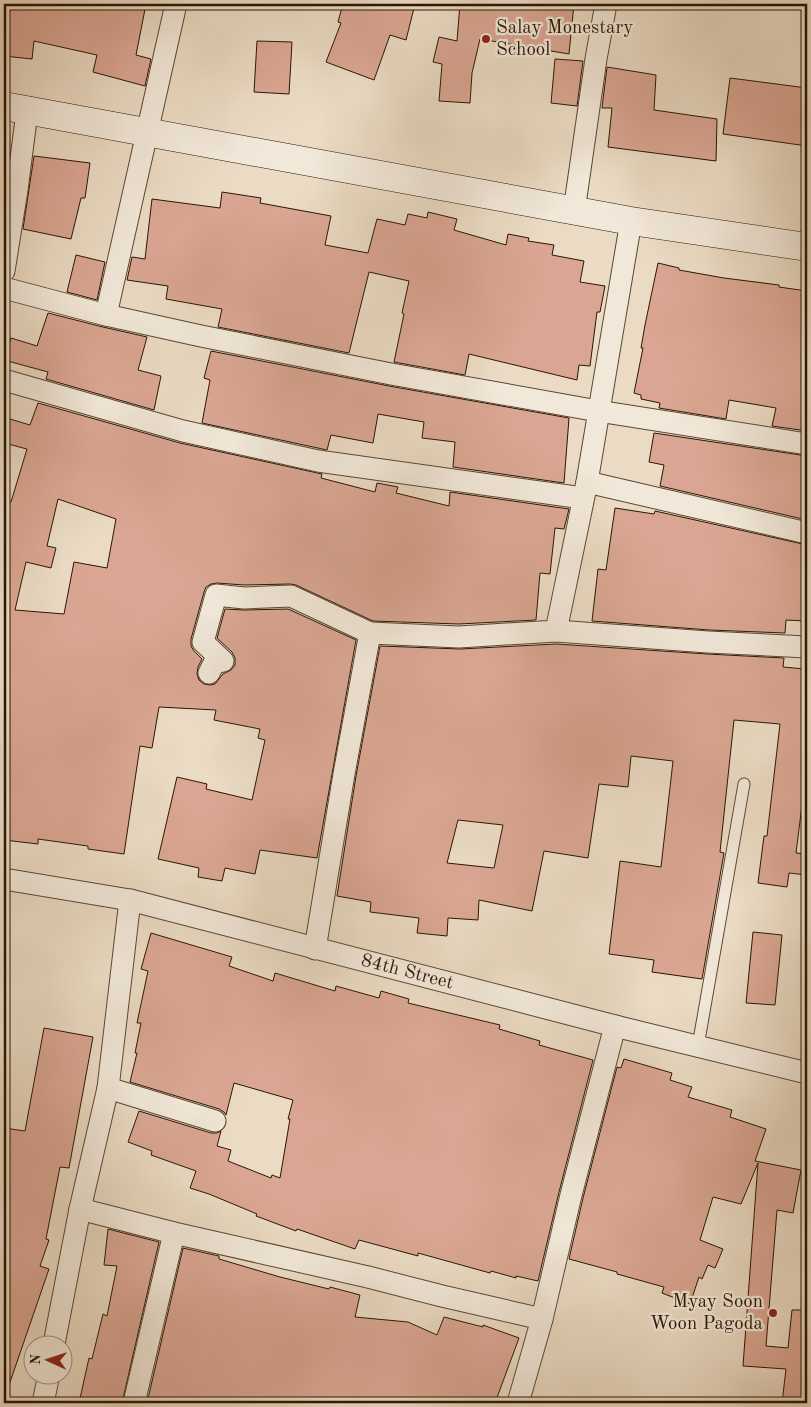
<svg xmlns="http://www.w3.org/2000/svg" width="811" height="1407" font-family="'Old Standard TT',serif">
	<rect width="100%" height="100%" fill="#ebdbc4"/>
	<filter id="stains"><feTurbulence type="fractalNoise" baseFrequency=".004" numOctaves="4"/><feColorMatrix values="0 0 0 0 .2 0 0 0 0 .09 0 0 0 0 .02 0 0 0 .5 -.17"/></filter>
	<radialGradient id="worn" r=".72"><stop offset=".6" stop-color="#630" stop-opacity="0"/><stop offset="1" stop-color="#630" stop-opacity=".3"/></radialGradient>
	<path fill="#daa693" stroke="#2a1602" fill-rule="evenodd" d="M 6,4 L 146,4 L 136,55 L 151,59 L 145,86 L 93,72 L 97,55 L 34,41 L 32,59 L 4,56 L 4,18 Z
		M 343,4 L 415,4 L 406,40 L 390,35 L 374,80 L 326,62 L 341,23 L 338,22 Z
		M 460,4 L 574,4 L 569,54 L 480,39 L 472,73 L 470,103 L 439,101 L 442,64 L 433,62 L 439,37 L 457,41 Z
		M 257,41 L 292,42 L 289,94 L 254,92 Z
		M 555,59 L 583,61 L 577,106 L 551,103 Z
		M 607,67 L 656,75 L 654,110 L 717,119 L 716,161 L 608,147 L 612,108 L 602,108 Z
		M 730,78 L 807,88 L 807,146 L 723,134 Z
		M 34,156 L 90,163 L 85,198 L 81,198 L 71,239 L 23,229 Z
		M 222,192 L 261,198 L 260,203 L 331,216 L 325,245 L 368,253 L 377,219 L 405,225 L 408,214 L 427,218 L 428,212 L 457,219 L 454,230 L 506,245 L 508,234 L 529,238 L 528,241 L 554,245 L 552,255 L 584,261 L 580,282 L 605,286 L 600,312 L 597,312 L 590,366 L 579,365 L 577,380 L 469,354 L 465,375 L 394,362 L 404,314 L 402,313 L 409,281 L 369,272 L 349,353 L 218,327 L 222,309 L 166,299 L 168,286 L 127,280 L 132,257 L 145,259 L 152,199 L 220,208 Z
		M 76,255 L 105,262 L 97,300 L 67,292 Z
		M 658,263 L 679,268 L 679,270 L 724,278 L 779,285 L 779,287 L 807,291 L 807,431 L 772,426 L 776,408 L 729,400 L 726,419 L 659,408 L 660,403 L 641,399 L 641,395 L 634,393 L 643,348 L 641,348 L 645,325 Z
		M 48,313 L 103,327 L 147,337 L 138,370 L 161,376 L 154,410 L 46,379 L 48,372 L 4,360 L 11,338 L 37,346 Z
		M 211,351 L 389,386 L 569,418 L 564,483 L 453,467 L 455,442 L 422,438 L 424,422 L 378,414 L 373,443 L 331,435 L 327,450 L 202,423 L 210,380 L 204,378 Z
		M 38,403 L 180,443 L 322,474 L 321,478 L 375,492 L 377,483 L 398,487 L 396,493 L 449,506 L 450,492 L 569,509 L 564,529 L 555,528 L 550,574 L 540,573 L 536,620 L 459,624 L 373,621 L 296,585 L 290,584 L 244,585 L 217,583 L 211,584 L 206,587 L 204,592 L 191,639 L 191,646 L 194,651 L 202,659 L 198,667 L 197,674 L 199,680 L 204,684 L 210,685 L 215,684 L 223,674 L 231,670 L 235,665 L 235,658 L 232,652 L 217,638 L 225,609 L 244,610 L 288,609 L 356,640 L 317,858 L 260,850 L 255,874 L 225,868 L 222,881 L 198,877 L 199,868 L 158,859 L 177,777 L 207,784 L 206,789 L 252,800 L 265,740 L 258,738 L 260,729 L 214,720 L 216,710 L 159,707 L 152,748 L 140,746 L 124,854 L 88,849 L 88,846 L 38,839 L 38,844 L 4,840 L 4,757 L 7,733 L 4,733 L 4,500 L 11,502 L 27,449 L 4,443 L 4,441 L 10,419 L 30,425 ZM 58,499 L 116,519 L 107,568 L 74,562 L 64,614 L 15,610 L 26,562 L 51,568 L 56,548 L 47,546 Z
		M 654,433 L 807,456 L 807,520 L 660,486 L 664,465 L 649,462 Z
		M 615,508 L 654,514 L 655,511 L 807,545 L 807,621 L 786,620 L 785,633 L 709,630 L 592,621 L 598,569 L 606,570 Z
		M 556,644 L 707,654 L 784,658 L 783,667 L 805,669 L 802,699 L 807,699 L 807,765 L 796,853 L 807,854 L 807,875 L 789,873 L 787,887 L 758,883 L 764,836 L 767,836 L 780,724 L 734,720 L 720,852 L 724,853 L 702,979 L 652,972 L 654,960 L 609,954 L 620,861 L 661,867 L 673,761 L 631,756 L 628,787 L 599,784 L 588,858 L 544,851 L 532,911 L 479,900 L 478,920 L 448,918 L 447,936 L 417,933 L 419,918 L 370,912 L 371,902 L 337,896 L 356,776 L 380,646 L 460,649 ZM 458,820 L 503,825 L 494,868 L 447,863 Z
		M 753,932 L 782,935 L 775,1005 L 746,1003 Z
		M 151,933 L 232,957 L 229,966 L 273,981 L 275,973 L 335,991 L 336,986 L 379,998 L 381,991 L 409,999 L 408,1003 L 500,1025 L 499,1029 L 540,1041 L 539,1045 L 593,1060 L 559,1192 L 538,1281 L 516,1276 L 516,1278 L 491,1271 L 490,1273 L 418,1253 L 418,1256 L 359,1240 L 355,1249 L 297,1229 L 296,1231 L 256,1216 L 257,1214 L 209,1194 L 190,1188 L 196,1171 L 151,1155 L 152,1151 L 128,1142 L 139,1111 L 211,1133 L 217,1133 L 221,1131 L 217,1146 L 231,1150 L 228,1161 L 271,1178 L 272,1175 L 280,1178 L 290,1119 L 288,1119 L 293,1100 L 234,1083 L 226,1115 L 224,1112 L 219,1109 L 130,1082 L 137,1053 L 135,1053 L 141,1023 L 137,1023 L 148,971 L 141,969 Z
		M 44,1028 L 93,1037 L 69,1168 L 60,1167 L 46,1239 L 49,1240 L 40,1266 L 49,1269 L 8,1388 L 4,1387 L 4,1194 L 9,1168 L 4,1167 L 4,1128 L 25,1131 Z
		M 624,1059 L 672,1073 L 670,1080 L 692,1087 L 688,1097 L 732,1110 L 730,1117 L 766,1129 L 755,1161 L 801,1170 L 793,1213 L 777,1210 L 766,1346 L 788,1348 L 792,1310 L 807,1310 L 807,1403 L 782,1403 L 786,1369 L 743,1366 L 758,1163 L 741,1204 L 713,1197 L 700,1240 L 723,1249 L 715,1268 L 708,1265 L 702,1279 L 699,1277 L 690,1304 L 662,1293 L 664,1287 L 617,1274 L 617,1272 L 569,1259 L 583,1198 L 617,1067 L 621,1068 Z
		M 108,1229 L 159,1242 L 122,1403 L 79,1403 L 89,1358 L 92,1359 L 103,1314 L 107,1316 L 117,1266 L 104,1265 Z
		M 183,1248 L 219,1256 L 219,1259 L 280,1277 L 329,1289 L 330,1287 L 360,1295 L 355,1317 L 408,1322 L 437,1335 L 444,1317 L 483,1327 L 483,1325 L 519,1338 L 495,1403 L 147,1403 Z"/>
	<g fill="none" stroke-linecap="round" stroke-linejoin="round">
		<g stroke="#5a4732" stroke-width="13">
			<path id="lane" d="M 698,1046 L 744,784"/>
		</g>
		<g stroke="#5a4732" stroke-width="23">
			<g id="street">
				<path d="M 574,211 L 596,59 L 606,4"/>
				<path d="M 4,271 L 17,190 L 27,112"/>
				<path d="M 4,288 L 106,315 L 201,336 L 391,374 L 598,411 L 807,444"/>
				<path d="M 106,315 L 176,4"/>
				<path d="M 4,380 L 183,431 L 318,461 L 583,498"/>
				<path d="M 587,482 L 807,533"/>
				<path d="M 556,631 L 708,642 L 807,647"/>
				<path d="M 209,673 L 214,663 L 223,661 L 203,642 L 216,595 L 244,598 L 291,596 L 370,633"/>
				<path id="s1" d="M 4,879 L 130,900 L 615,1026 L 807,1073"/>
				<path d="M 315,949 L 344,774 L 370,633 L 459,637 L 556,631 L 587,482 L 631,221"/>
				<path d="M 108,1088 L 215,1121"/>
				<path d="M 80,1209 L 174,1233 L 368,1277 L 442,1296 L 542,1319"/>
				<path d="M 54,1344 L 80,1209 L 108,1088 L 130,900"/>
				<path d="M 43,1403 L 49,1374"/>
				<path d="M 134,1403 L 174,1233"/>
				<path d="M 518,1403 L 542,1319 L 571,1195 L 615,1026"/>
			</g>
		</g>
		<g stroke="#2a1602" stroke-width="29">
			<path id="secondary" d="M 4,106 L 631,221 L 807,247"/>
		</g>
		<use href="#lane" stroke="#f2e8d9" stroke-width="11"/>
		<use href="#street" stroke="#f2e8d9" stroke-width="21"/>
		<use href="#secondary" stroke="#f2e8d9" stroke-width="28"/>
	</g>
	<g fill="#8f2418" stroke="#f2e8d9" stroke-width="2">
		<circle cx="486" cy="39" r="5"/>
		<circle cx="773" cy="1313" r="5"/>
	</g>
	<g text-anchor="middle" dominant-baseline="central" stroke-width="4.5" stroke-linejoin="round" paint-order="stroke">
		<g font-size="19" fill="#2a1602" stroke="#f2e8d9" text-anchor="start">
			<text x="496" y="28">Salay Monestary<tspan x="496" dy="22">School</tspan></text>
			<text x="763" y="1302" text-anchor="end">Myay Soon<tspan x="763" dy="22">Woon Pagoda</tspan></text>
		</g>
		<g font-size="19" fill="#2a1602" stroke="#f2e8d9">
			<text stroke="none"><textPath href="#s1" startOffset="414">84th Street</textPath></text>
		</g>
	</g>
	<rect width="811" height="1407" fill="none" stroke="#ebdbc4" stroke-width="20"/>
	<rect x="5" y="5" width="801" height="1397" fill="none" stroke="#2a1602" stroke-width="2.5"/>
	<rect x="10" y="10" width="791" height="1387" fill="none" stroke="#2a1602"/>
	<g transform="translate(48 1360) rotate(273)"><circle r="24" fill="#f2e8d9" stroke="#a29483"/>
	<path d="M0-4L9 19L0 12L-9 19Z" fill="#8f2418"/>
	<text y="-8" font-size="14" font-weight="bold" text-anchor="middle" fill="#2a1602">N</text>
	</g>
	<rect width="100%" height="100%" filter="url(#stains)"/>
	<rect width="100%" height="100%" fill="url(#worn)"/>
</svg>
